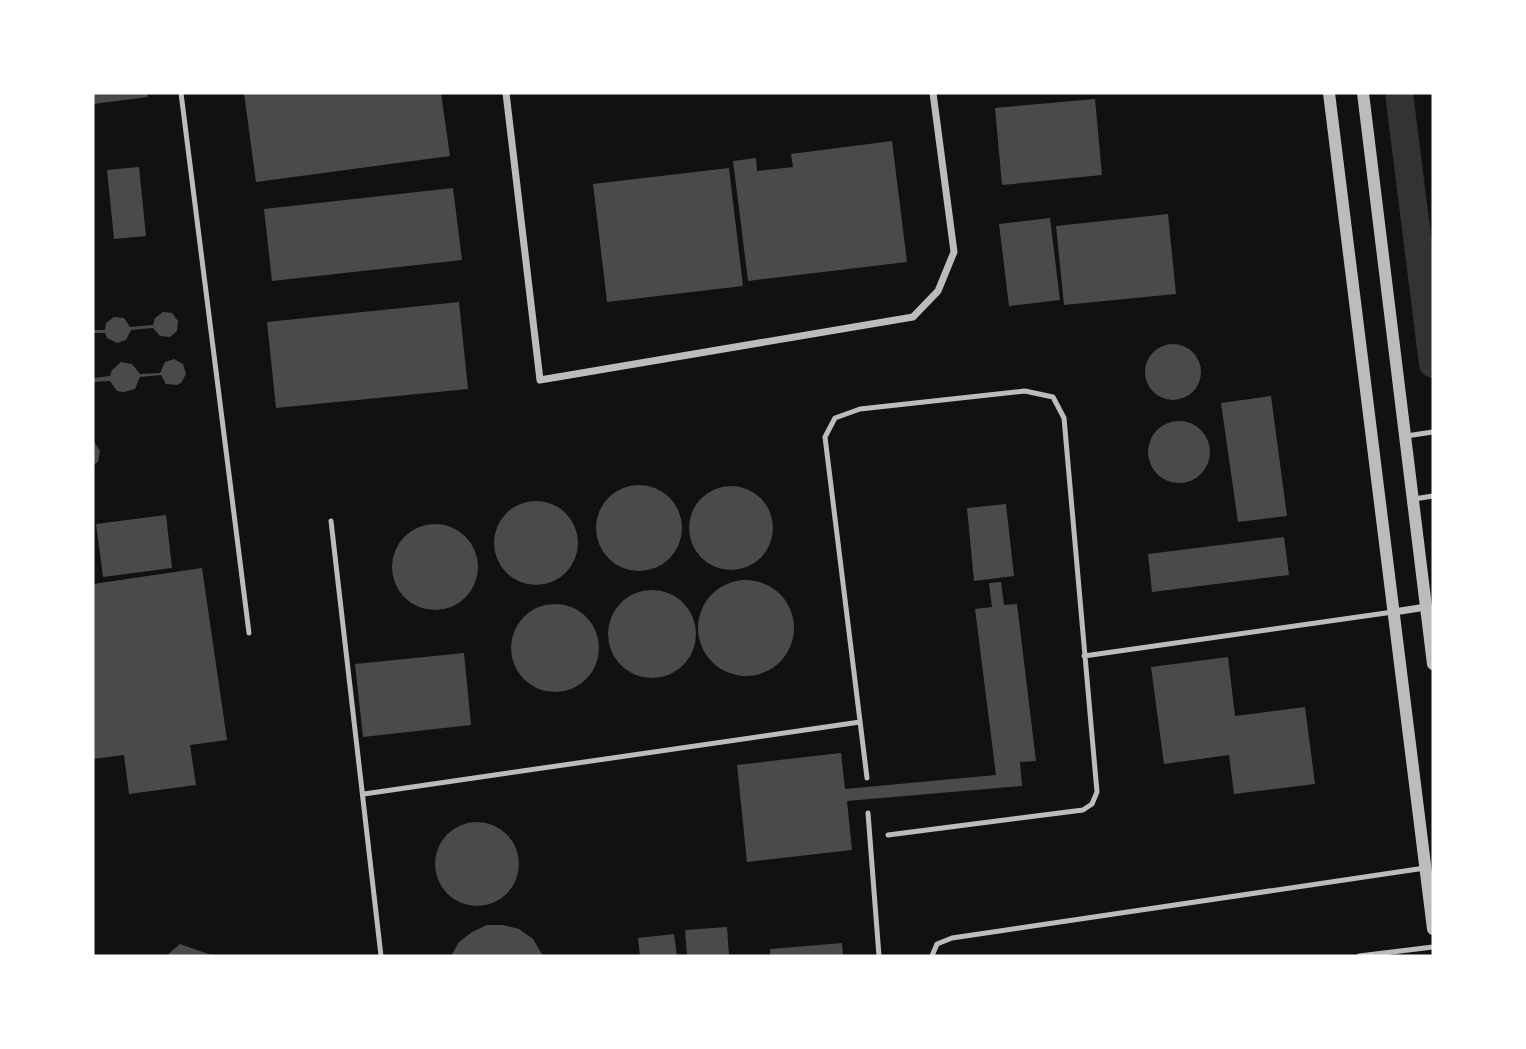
<svg xmlns="http://www.w3.org/2000/svg" width="1526" height="1049" font-family="'Roboto Serif',serif">
	<rect width="100%" height="100%" fill="#111"/>
	<g fill="none" stroke-linecap="round" stroke-linejoin="round">
		<path stroke="#333" stroke-width="28" d="M 1399,93 L 1433,364"/>
	</g>
	<path fill="#4a4a4a" d="M 93,93 L 147,93 L 148,97 L 93,104 Z
		M 244,93 L 441,93 L 450,156 L 256,182 Z
		M 1095,99 L 1102,175 L 1002,185 L 995,108 Z
		M 892,141 L 907,262 L 748,281 L 733,161 L 756,158 L 757,171 L 793,167 L 791,154 Z
		M 139,167 L 146,236 L 114,239 L 107,170 Z
		M 729,168 L 743,286 L 607,302 L 593,184 Z
		M 453,188 L 462,260 L 272,281 L 264,209 Z
		M 1168,214 L 1176,294 L 1064,305 L 1056,226 Z
		M 1050,218 L 1060,300 L 1009,306 L 999,224 Z
		M 459,302 L 468,389 L 276,408 L 267,322 Z
		M 163,312 L 172,313 L 178,321 L 177,331 L 170,337 L 160,336 L 153,328 L 131,330 L 126,340 L 117,343 L 107,338 L 105,333 L 93,333 L 93,330 L 105,330 L 106,323 L 114,317 L 124,318 L 130,327 L 153,325 L 155,318 Z
		M1145 372a28 28 0 1 1 56 0a28 28 0 1 1-56 0Z
		M 174,359 L 183,364 L 186,374 L 181,383 L 177,385 L 166,384 L 161,375 L 140,377 L 135,389 L 124,392 L 117,391 L 110,381 L 93,382 L 93,378 L 110,376 L 112,370 L 121,362 L 132,364 L 140,374 L 160,373 L 165,362 Z
		M 1271,396 L 1287,516 L 1238,522 L 1221,403 Z
		M1148 452a31 31 0 1 1 62 0a31 31 0 1 1-62 0Z
		M 93,440 L 100,451 L 98,462 L 93,465 Z
		M596 528a43 43 0 1 1 86 0a43 43 0 1 1-86 0Z
		M689 528a42 42 0 1 1 84 0a42 42 0 1 1-84 0Z
		M494 543a42 42 0 1 1 84 0a42 42 0 1 1-84 0Z
		M 1006,504 L 1014,576 L 974,581 L 967,508 Z
		M 166,515 L 172,568 L 103,577 L 96,524 Z
		M392 567a43 43 0 1 1 86 0a43 43 0 1 1-86 0Z
		M 1284,537 L 1289,575 L 1152,592 L 1148,554 Z
		M 202,568 L 227,740 L 190,745 L 196,785 L 129,794 L 124,755 L 93,759 L 93,584 Z
		M698 628a48 48 0 1 1 96 0a48 48 0 1 1-96 0Z
		M 1001,582 L 1004,605 L 1017,604 L 1036,761 L 1020,762 L 1022,786 L 847,801 L 852,850 L 747,862 L 737,765 L 841,753 L 845,789 L 996,775 L 975,609 L 992,607 L 989,583 Z
		M608 634a44 44 0 1 1 88 0a44 44 0 1 1-88 0Z
		M511 648a44 44 0 1 1 88 0a44 44 0 1 1-88 0Z
		M 464,653 L 471,725 L 363,737 L 355,664 Z
		M 1228,657 L 1235,716 L 1305,707 L 1315,784 L 1234,794 L 1229,755 L 1164,764 L 1151,667 Z
		M435 864a42 42 0 1 1 84 0a42 42 0 1 1-84 0Z
		M 487,925 L 503,925 L 519,929 L 533,939 L 543,956 L 451,956 L 459,942 L 472,932 Z
		M 727,927 L 729,956 L 687,956 L 685,930 Z
		M 674,934 L 677,956 L 640,956 L 638,938 Z
		M 842,943 L 843,956 L 770,956 L 770,949 Z
		M 180,944 L 214,956 L 166,956 Z"/>
	<g fill="none" stroke-linecap="round" stroke-linejoin="round">
		<path stroke="#bcbcbc" stroke-width="5" d="M 181,93 L 249,633
			M 1406,436 L 1433,432
			M 1414,499 L 1433,496
			M 331,521 L 381,956
			M 1084,656 L 1393,612
			M 867,778 L 825,437 L 835,418 L 860,409 L 1025,391 L 1053,397 L 1064,418 L 1097,792 L 1092,804 L 1083,810 L 888,835
			M 364,794 L 860,722
			M 868,813 L 879,956
			M 932,956 L 937,944 L 952,938 L 1425,868
			M 1359,956 L 1433,947"/>
		<path stroke="#bcbcbc" stroke-width="7" d="M 506,93 L 540,380 L 913,317 L 938,291 L 954,252 L 933,93
			M 1394,612 L 1426,607"/>
		<path stroke="#bcbcbc" stroke-width="12" d="M 1329,93 L 1433,929
			M 1363,93 L 1433,664"/>
	</g>
	<rect width="1526" height="1049" fill="none" stroke="#ffffff" stroke-width="189"/>
</svg>
